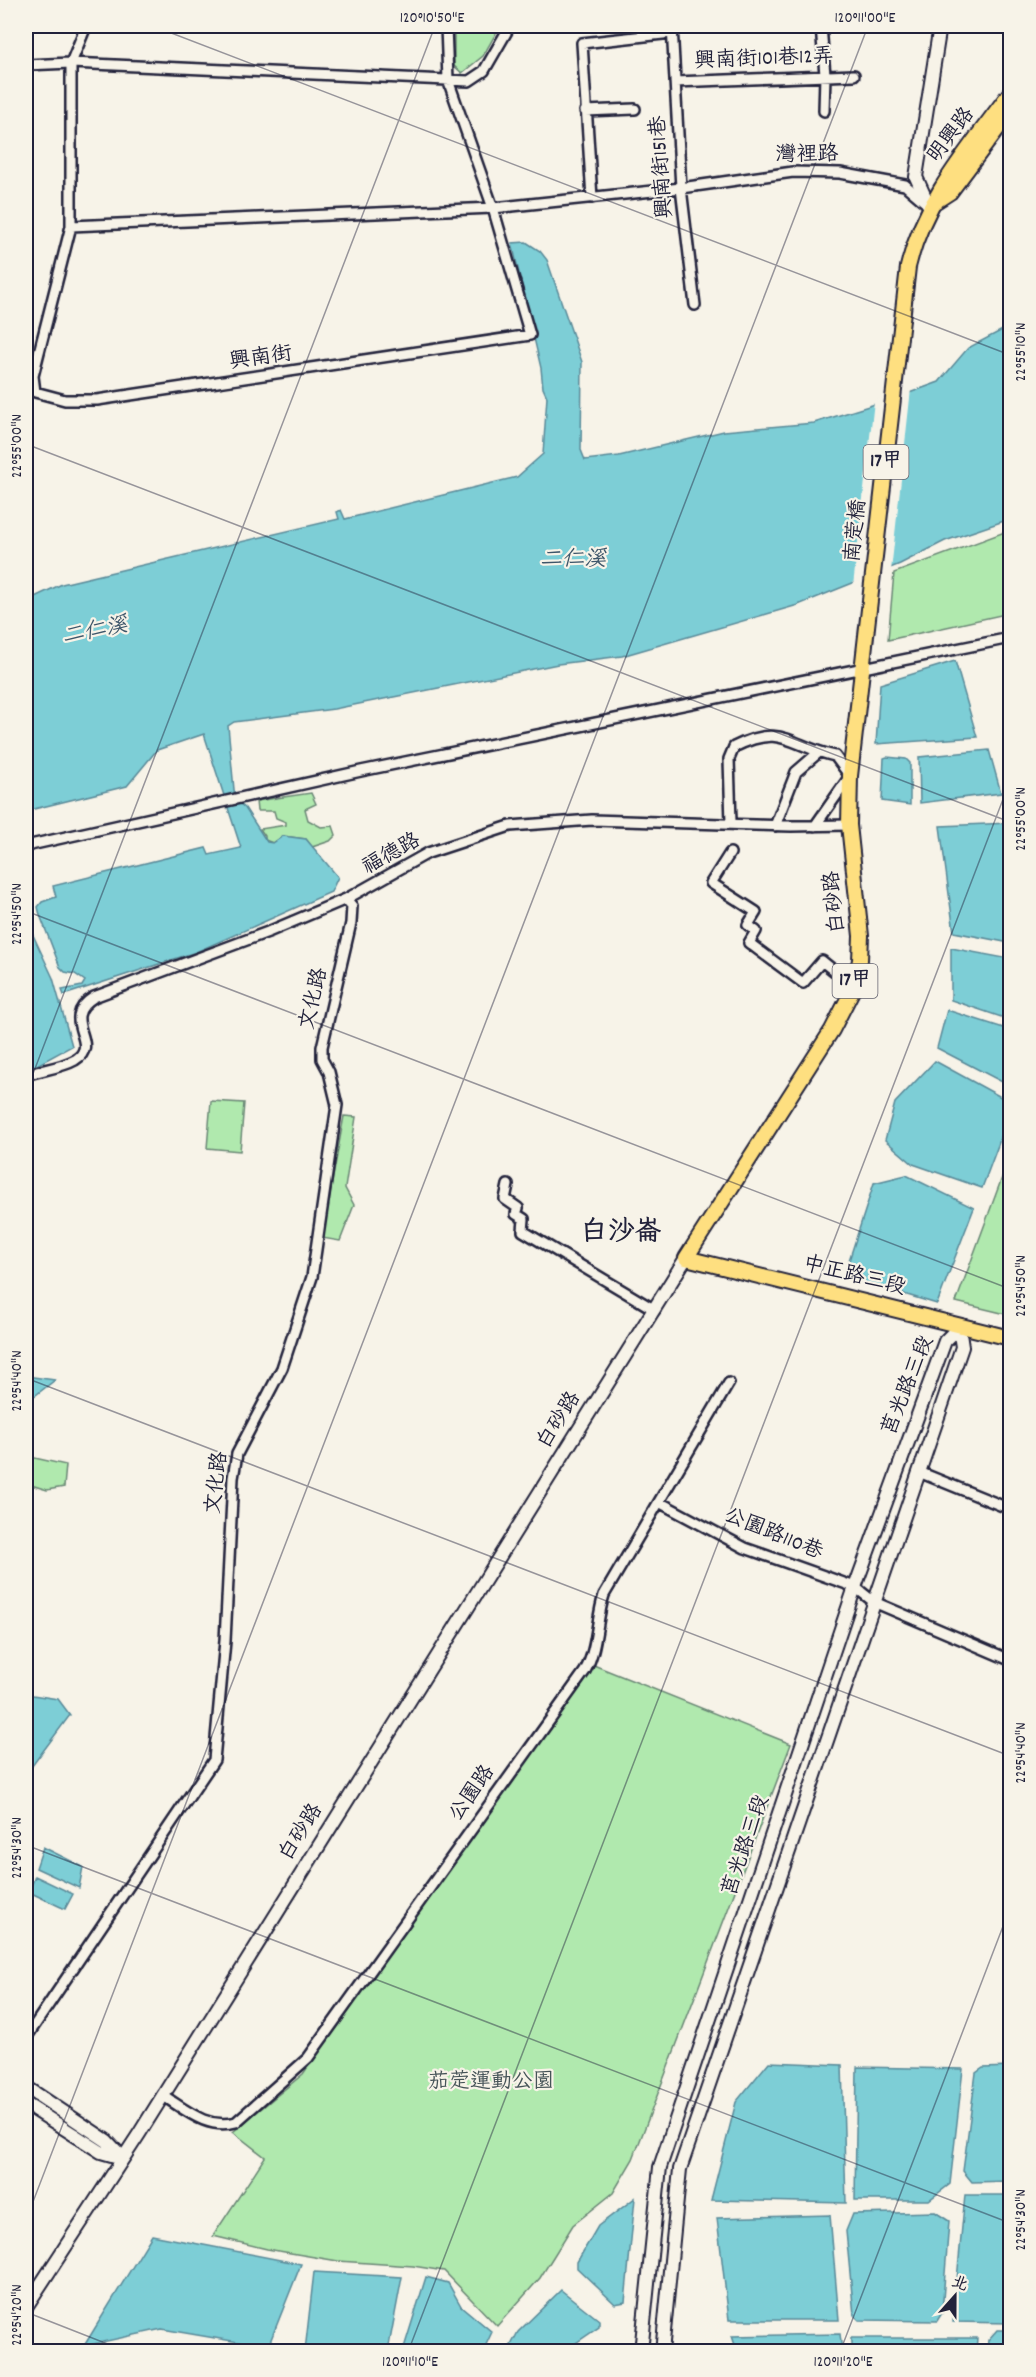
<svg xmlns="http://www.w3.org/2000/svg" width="1036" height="2377" font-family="Dekko,'LXGW WenKai TC',sans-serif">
	<rect width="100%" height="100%" fill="#f7f3e8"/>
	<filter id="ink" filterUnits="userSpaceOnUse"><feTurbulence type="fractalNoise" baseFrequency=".0167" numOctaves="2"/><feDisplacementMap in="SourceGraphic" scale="12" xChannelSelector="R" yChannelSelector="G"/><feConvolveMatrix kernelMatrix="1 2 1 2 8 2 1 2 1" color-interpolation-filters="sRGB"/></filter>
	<g filter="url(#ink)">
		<path fill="#b0e9ae" stroke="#698674" stroke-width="1.5" d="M 454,26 L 500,26 L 483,56 L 462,73 L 454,66 Z
			M 1010,530 L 1010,613 L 888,640 L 894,573 Z
			M 311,793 L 316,804 L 305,809 L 308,820 L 321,827 L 333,826 L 336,835 L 330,841 L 312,847 L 306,839 L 283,836 L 273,843 L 265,840 L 265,836 L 260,829 L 286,825 L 286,822 L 276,818 L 274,811 L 257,811 L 256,801 Z
			M 211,1101 L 244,1103 L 240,1151 L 207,1148 Z
			M 344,1116 L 356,1117 L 345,1188 L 354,1205 L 340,1241 L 322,1238 Z
			M 1010,1156 L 1010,1315 L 956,1302 Z
			M 26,1456 L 66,1465 L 64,1487 L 47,1490 L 31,1485 L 26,1493 Z
			M 591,1664 L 791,1744 L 633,2159 L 613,2193 L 573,2225 L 540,2278 L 497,2326 L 444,2271 L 413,2266 L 338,2261 L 267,2249 L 213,2236 L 265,2157 L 233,2132 L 303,2074 Z"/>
		<path fill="#7dced6" stroke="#598998" stroke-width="1.5" d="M 526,242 L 540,251 L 547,260 L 582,362 L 581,450 L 585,460 L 619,456 L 724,431 L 814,423 L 901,396 L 939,382 L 968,348 L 1010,326 L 1010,519 L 945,541 L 900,564 L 798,605 L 622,656 L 558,664 L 334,709 L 234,722 L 228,726 L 235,800 L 245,808 L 267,842 L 273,843 L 283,836 L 306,839 L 338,877 L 331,892 L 196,952 L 64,995 L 62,990 L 82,986 L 85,981 L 75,974 L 65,972 L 60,967 L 40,915 L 38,907 L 42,902 L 56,897 L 53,886 L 206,848 L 209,855 L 241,848 L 204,734 L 157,750 L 127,786 L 26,811 L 26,601 L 62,584 L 339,519 L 337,512 L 341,510 L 345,519 L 517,477 L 543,454 L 547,397 L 543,388 L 541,368 L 512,243 Z
			M 955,661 L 977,737 L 876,744 L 880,684 Z
			M 989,750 L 1001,793 L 920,803 L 919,757 Z
			M 887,757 L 906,759 L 910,763 L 910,805 L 882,801 L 884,758 Z
			M 1010,823 L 1010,943 L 954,932 L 940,826 Z
			M 26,920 L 53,978 L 72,1046 L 26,1071 Z
			M 951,948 L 1010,959 L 1010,1020 L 951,1000 Z
			M 947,1010 L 1010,1030 L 1010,1086 L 937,1048 Z
			M 935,1061 L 1010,1102 L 1010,1113 L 982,1188 L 913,1164 L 885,1140 L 895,1103 Z
			M 906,1175 L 974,1208 L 937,1304 L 844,1276 L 874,1183 Z
			M 26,1376 L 55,1380 L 32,1398 L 26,1397 Z
			M 26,1694 L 58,1699 L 70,1715 L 26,1774 Z
			M 43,1847 L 83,1867 L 79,1888 L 36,1868 Z
			M 35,1876 L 73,1894 L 65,1909 L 29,1892 Z
			M 769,2062 L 842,2065 L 846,2203 L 711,2200 L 736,2102 Z
			M 857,2067 L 963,2069 L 950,2184 L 929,2200 L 855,2200 Z
			M 1010,2067 L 1010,2181 L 972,2182 L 963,2171 L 976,2073 L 983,2068 Z
			M 965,2195 L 1010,2195 L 1010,2323 L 953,2322 Z
			M 635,2198 L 625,2302 L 615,2304 L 577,2268 L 577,2262 L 598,2226 Z
			M 935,2212 L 949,2221 L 942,2313 L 937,2321 L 859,2320 L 854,2315 L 846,2231 L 853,2214 Z
			M 830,2215 L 839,2320 L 729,2320 L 717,2218 Z
			M 152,2235 L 301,2264 L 268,2347 L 162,2329 L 84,2346 Z
			M 314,2272 L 402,2277 L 388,2351 L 305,2351 Z
			M 426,2277 L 448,2283 L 461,2306 L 492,2332 L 483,2351 L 403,2351 Z
			M 561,2290 L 599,2320 L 599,2327 L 564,2351 L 508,2351 L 518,2332 Z
			M 997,2330 L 1010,2330 L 1010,2351 L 987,2351 L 988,2340 Z
			M 840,2334 L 842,2351 L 737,2351 L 732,2336 Z
			M 851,2338 L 977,2338 L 976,2352 L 851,2351 Z"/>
		<path fill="#f7f3e8" d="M 911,389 L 891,571 L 853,586 L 874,401 Z"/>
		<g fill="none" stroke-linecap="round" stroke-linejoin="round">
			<g stroke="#22223b" stroke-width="14">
				<path id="street" d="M 86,26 L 71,63 L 71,226 L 33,376 L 35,392 L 65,400 L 97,400 L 530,335 L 493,208 L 448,80 L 446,26
					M 672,26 L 681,188 L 695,305
					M 821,26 L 825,75 L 824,111
					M 26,65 L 71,63 L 469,81 L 484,71 L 510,26
					M 675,82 L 854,75
					M 585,111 L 635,109
					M 592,198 L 582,43 L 672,33
					M 71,226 L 493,208 L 681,188 L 793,172 L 840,173 L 905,185 L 926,203
					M 731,823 L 729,759 L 734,747 C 783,722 791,747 835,756 L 850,776 L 815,826
					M 775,826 L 796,772 L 818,753
					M 26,846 L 361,771 L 1010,638
					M 730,853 L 711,883 L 756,912 L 748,925 L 756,931 L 749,943 L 803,983 L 822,961 L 854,987
					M 26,1075 C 40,1070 61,1068 75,1060 C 103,1043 57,1020 94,997 L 268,932 L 346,899 L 428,853 L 510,826 L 592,820 L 791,826 L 849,825
					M 508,1185 L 505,1199 L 518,1208 L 516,1214 L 524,1219 L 523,1231 L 655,1310
					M 919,1472 L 1010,1509
					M 659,1502 L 745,1548 L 855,1587 L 874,1602 L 1010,1660
					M 26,2038 L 214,1760 L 225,1641 L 233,1478 L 237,1454 L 282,1368 L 312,1277 L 337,1105 L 329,1072 L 322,1059 L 322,1047 L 351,923 L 352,906 L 346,899
					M 162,2095 C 186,2110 207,2130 236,2122 L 308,2058 L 585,1671 C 598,1647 596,1620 604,1595 L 729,1383"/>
			</g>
			<g stroke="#22223b" stroke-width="16">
				<path id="secondary" d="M 929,206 L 916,177 L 940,26
					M 26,2087 L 107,2141 L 123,2158
					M 26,2104 L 101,2152 L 122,2158
					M 26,2307 L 139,2134 L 686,1258
					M 641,2352 L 660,2167 L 855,1587 L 945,1341 L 959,1327
					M 662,2352 L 680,2169 L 962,1347 L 959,1327"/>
			</g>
			<g stroke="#22223b" stroke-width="18">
				<path id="primary" d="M 1010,93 C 969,149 925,197 908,267 L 850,776 L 849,825 L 861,936 L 860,960 L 854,987 L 832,1030 L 686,1258 L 1010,1338
					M 933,203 L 950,192 L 1010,112"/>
			</g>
			<use href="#street" stroke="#f7f3e8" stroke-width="9"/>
			<use href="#secondary" stroke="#f7f3e8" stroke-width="12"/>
			<use href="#primary" stroke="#fedf80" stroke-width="14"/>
		</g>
	</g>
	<path fill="none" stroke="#22223b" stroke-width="1.5" stroke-opacity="0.45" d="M 153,26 L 1010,355M 26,444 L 1010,822M 26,911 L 1010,1289M 26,1092 L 435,26M 26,1378 L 1010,1756M 26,1845 L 1010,2223M 26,2220 L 868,26M 26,2312 L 128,2352M 408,2352 L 1010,781M 840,2352 L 1010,1908"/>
	<g text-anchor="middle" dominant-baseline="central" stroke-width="4.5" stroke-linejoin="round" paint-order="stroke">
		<g fill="#f7f3e8" stroke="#62616f" stroke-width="1.5">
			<rect x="863.5" y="445" width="45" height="34" rx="4.5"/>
			<rect x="832.5" y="964" width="45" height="34" rx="4.5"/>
		</g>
		<g font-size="20" font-weight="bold" fill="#22223b">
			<text x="886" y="462">17甲</text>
			<text x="855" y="981">17甲</text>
		</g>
		<g font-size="21" fill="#22223b" stroke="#f7f3e8">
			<text transform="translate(764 60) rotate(-2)">興南街101巷12弄</text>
			<text transform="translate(952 136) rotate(-53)">明興路</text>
			<text transform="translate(807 156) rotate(-1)">灣裡路</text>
			<text transform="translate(663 167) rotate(-94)">興南街151巷</text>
			<text transform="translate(261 359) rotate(-8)">興南街</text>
			<text transform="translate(857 531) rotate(-84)">南萣橋</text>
			<text transform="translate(392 855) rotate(-29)">福德路</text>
			<text transform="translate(836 902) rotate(-96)">白砂路</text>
			<text transform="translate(315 999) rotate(-77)">文化路</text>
			<text transform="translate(854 1277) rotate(14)">中正路三段</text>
			<text transform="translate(909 1386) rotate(-68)">莒光路三段</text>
			<text transform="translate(560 1421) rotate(-58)">白砂路</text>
			<text transform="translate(218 1483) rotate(-83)">文化路</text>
			<text transform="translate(773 1535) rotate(22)">公園路110巷</text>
			<text transform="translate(473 1794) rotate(-55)">公園路</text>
			<text transform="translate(302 1833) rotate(-58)">白砂路</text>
			<text transform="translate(747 1846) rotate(-71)">莒光路三段</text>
		</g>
		<g font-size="21" fill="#465458" stroke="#f7f3e8">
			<text x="491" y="2083">茄萣運動公園</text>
		</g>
		<g font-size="22" font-style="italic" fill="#3d566a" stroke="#f7f3e8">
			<text x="573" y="560">二仁溪</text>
			<text transform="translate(95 632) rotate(-11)">二仁溪</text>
		</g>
		<g font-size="27" font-weight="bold" fill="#22223b" stroke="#f7f3e8">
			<text x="621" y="1233">白沙崙</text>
		</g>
	</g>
	<rect width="1036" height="2377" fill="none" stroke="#f7f3e8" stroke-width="66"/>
	<g transform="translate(955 2296) rotate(21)" stroke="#f7f3e8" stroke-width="4.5" paint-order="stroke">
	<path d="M0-4.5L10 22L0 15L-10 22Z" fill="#22223b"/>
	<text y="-9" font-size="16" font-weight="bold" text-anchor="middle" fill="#22223b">北</text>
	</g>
	<rect x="33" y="33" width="970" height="2311" fill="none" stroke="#22223b" stroke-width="2"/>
	<g font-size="15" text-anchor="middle" fill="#22223b">
		<text x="432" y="22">120°10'50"E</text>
		<text x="865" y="22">120°11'00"E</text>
		<text transform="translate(1020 352) rotate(-90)" y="5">22°55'10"N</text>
		<text transform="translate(16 446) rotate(-90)" y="5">22°55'00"N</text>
		<text transform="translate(1020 819) rotate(-90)" y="5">22°55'00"N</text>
		<text transform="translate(16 914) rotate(-90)" y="5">22°54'50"N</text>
		<text transform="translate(1020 1286) rotate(-90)" y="5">22°54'50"N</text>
		<text transform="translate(16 1381) rotate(-90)" y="5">22°54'40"N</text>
		<text transform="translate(1020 1753) rotate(-90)" y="5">22°54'40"N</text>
		<text transform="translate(16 1848) rotate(-90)" y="5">22°54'30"N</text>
		<text transform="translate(1020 2220) rotate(-90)" y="5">22°54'30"N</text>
		<text transform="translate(16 2315) rotate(-90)" y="5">22°54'20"N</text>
		<text x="410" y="2366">120°11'10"E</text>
		<text x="843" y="2366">120°11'20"E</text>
	</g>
</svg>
